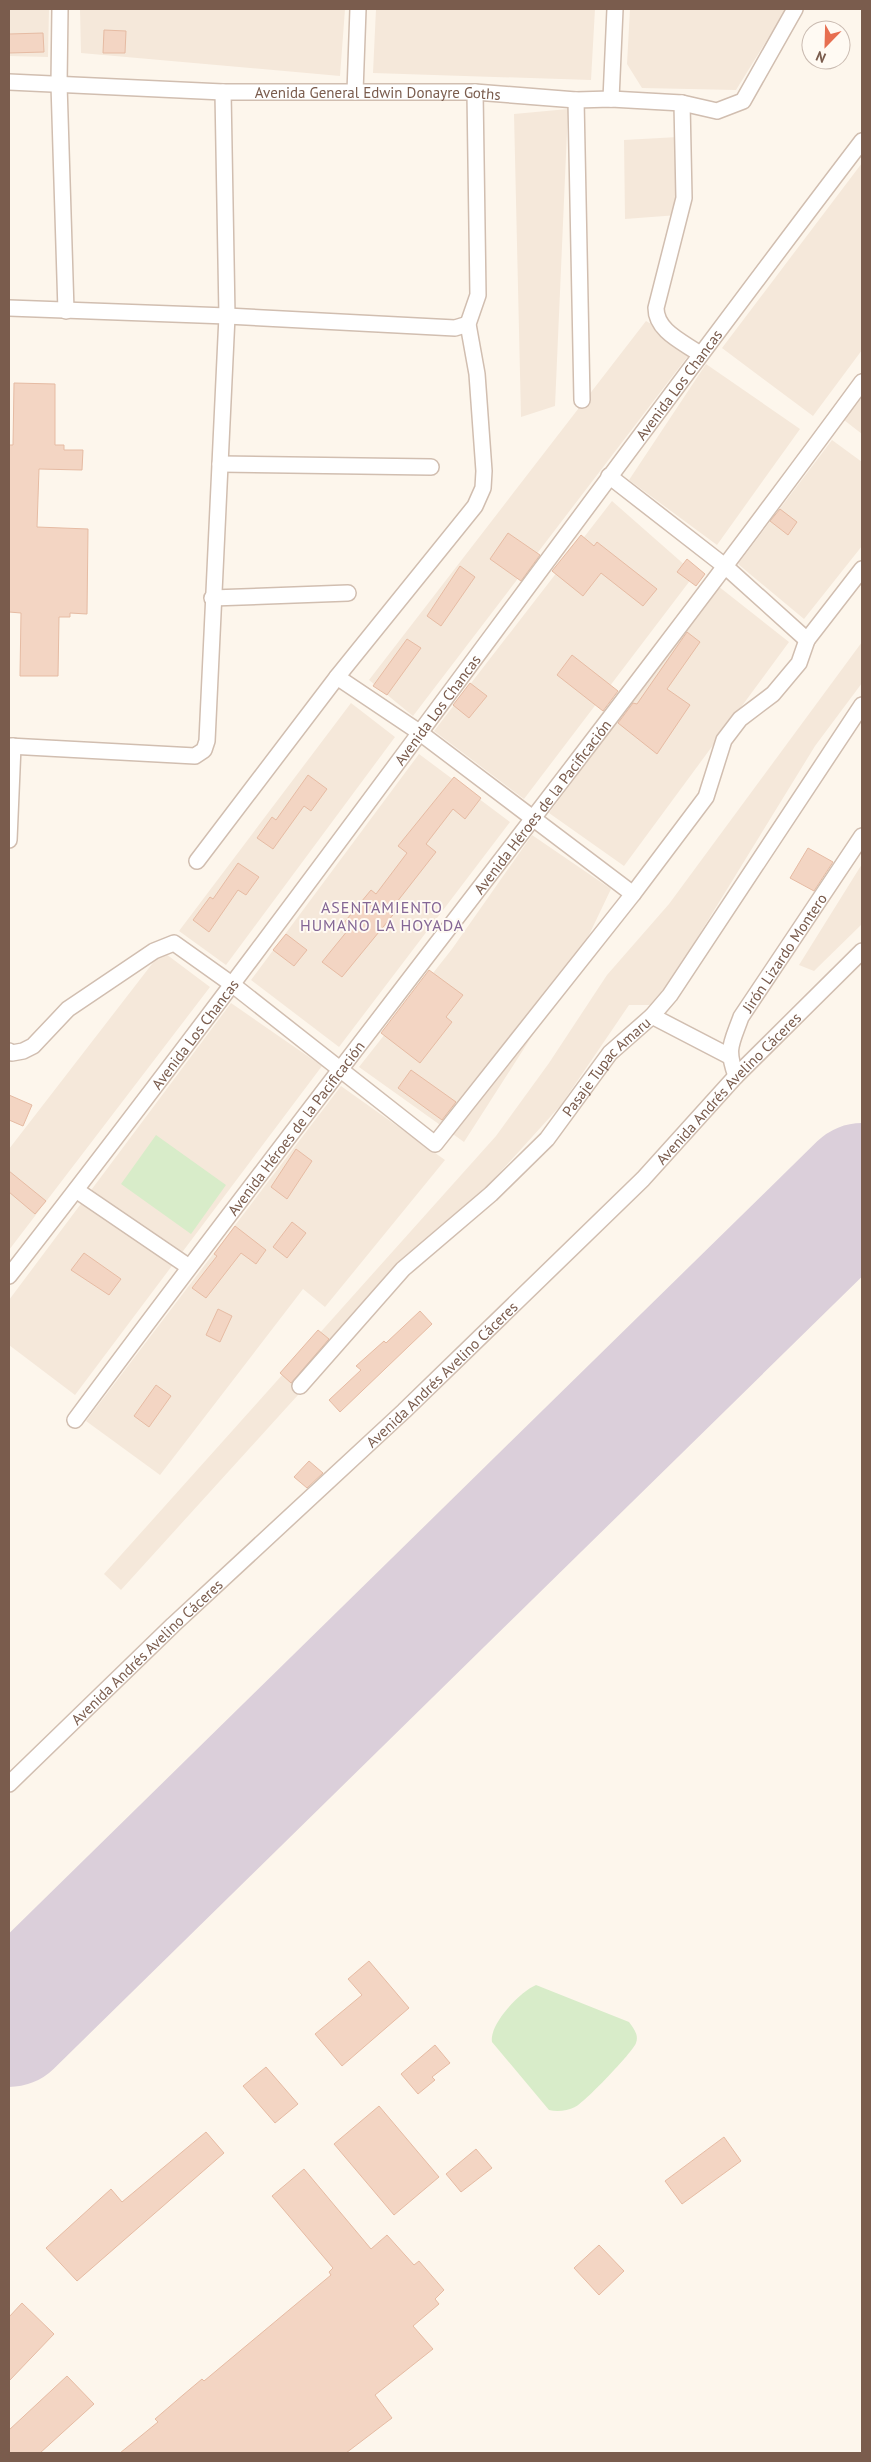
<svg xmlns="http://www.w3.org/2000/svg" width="871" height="2462" font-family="'PT Sans',sans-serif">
	<rect width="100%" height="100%" fill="#fdf6ec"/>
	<path fill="#f5e8da" d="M 9,9 L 49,9 L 48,57 L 9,56 Z
		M 80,9 L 345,9 L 340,76 L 81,53 Z
		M 376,9 L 595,9 L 591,80 L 373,73 Z
		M 630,9 L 786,9 L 736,90 L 642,88 L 627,64 Z
		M 568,109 L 555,406 L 521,417 L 514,114 Z
		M 678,137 L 678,215 L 625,219 L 624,140 Z
		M 862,163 L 862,350 L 813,416 L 722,348 Z
		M 646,321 L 667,333 L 691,352 L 413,716 L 369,680 Z
		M 706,364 L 800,429 L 717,545 L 629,480 Z
		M 862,395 L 862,434 L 844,420 Z
		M 832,440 L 862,462 L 862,546 L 804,619 L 738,564 Z
		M 612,501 L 695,574 L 524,799 L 434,731 Z
		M 718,586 L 789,642 L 624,866 L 549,813 Z
		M 862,642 L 862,683 L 815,746 L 656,1005 L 629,1005 L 561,1105 L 121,1590 L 104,1574 L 496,1136 L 549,1063 L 607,975 L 669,904 Z
		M 351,703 L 395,737 L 226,965 L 179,931 Z
		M 419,754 L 510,822 L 339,1047 L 251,980 Z
		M 532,835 L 611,889 L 566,983 L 464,1142 L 359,1067 L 452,949 Z
		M 862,864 L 862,924 L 814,971 L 799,965 Z
		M 162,951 L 210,987 L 9,1250 L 9,1149 Z
		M 231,1003 L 322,1066 L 75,1395 L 9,1345 L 9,1300 Z
		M 341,1086 L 445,1160 L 325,1307 L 303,1289 L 160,1475 L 86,1421 Z"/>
	<path fill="#d8ecc9" d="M 156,1135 L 226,1185 L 191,1234 L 121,1184 Z
		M 536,1985 L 629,2022 C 634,2029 639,2035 636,2043 C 633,2052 583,2104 575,2107 C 567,2111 557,2112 549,2110 L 492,2042 C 489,2024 521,1991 536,1985 Z"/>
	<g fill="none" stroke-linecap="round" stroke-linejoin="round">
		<path stroke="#dbcfda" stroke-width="128" d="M 9,2023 L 862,1187"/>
	</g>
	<path fill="#f3d5c3" stroke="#e6bba3" d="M 104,30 L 126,31 L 125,53 L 103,53 Z
		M 43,33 L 44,52 L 9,53 L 9,34 Z
		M 14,383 L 55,384 L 55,445 L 64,445 L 64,450 L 83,450 L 82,470 L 39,469 L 37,527 L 88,529 L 87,614 L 70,613 L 70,617 L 59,617 L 58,676 L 20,676 L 21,613 L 9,612 L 9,445 L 13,445 Z
		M 780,509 L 797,522 L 788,535 L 770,521 Z
		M 508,533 L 540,555 L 521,581 L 490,559 Z
		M 581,535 L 594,546 L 597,542 L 657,589 L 643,606 L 601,573 L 583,596 L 552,571 Z
		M 687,559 L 705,574 L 696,586 L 677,572 Z
		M 460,566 L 475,577 L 441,626 L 427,616 Z
		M 687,632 L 700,642 L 667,689 L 690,705 L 657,754 L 618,723 L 633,703 L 637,704 Z
		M 407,639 L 421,648 L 387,695 L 373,686 Z
		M 572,655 L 618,691 L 603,711 L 557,675 Z
		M 470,683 L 487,696 L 469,718 L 453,705 Z
		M 308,775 L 327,789 L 311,811 L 304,806 L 273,849 L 257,838 L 272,817 L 276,820 Z
		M 454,777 L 481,798 L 465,819 L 453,809 L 426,844 L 436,852 L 393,907 L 397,910 L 342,977 L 322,962 L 348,930 L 342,925 L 371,890 L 376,894 L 407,853 L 398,846 Z
		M 808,848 L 833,862 L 814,891 L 790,878 Z
		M 238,863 L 259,877 L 246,895 L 238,890 L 209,932 L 193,920 L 210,897 L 213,899 Z
		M 286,934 L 307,950 L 294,966 L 273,950 Z
		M 429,970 L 463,995 L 446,1017 L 452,1022 L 420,1063 L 381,1033 Z
		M 411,1070 L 456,1102 L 442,1120 L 398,1088 Z
		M 9,1095 L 32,1105 L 23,1126 L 9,1120 Z
		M 296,1149 L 312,1161 L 287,1199 L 271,1187 Z
		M 9,1171 L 46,1201 L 35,1214 L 9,1192 Z
		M 292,1222 L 306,1233 L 287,1258 L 273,1247 Z
		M 235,1226 L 266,1250 L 256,1264 L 241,1253 L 206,1298 L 192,1288 L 217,1256 L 214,1254 Z
		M 84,1253 L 121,1279 L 109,1295 L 71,1270 Z
		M 218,1309 L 232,1316 L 220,1342 L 206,1335 Z
		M 420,1311 L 432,1324 L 340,1412 L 329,1400 L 361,1370 L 356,1366 L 384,1341 L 386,1343 Z
		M 318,1330 L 329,1339 L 291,1383 L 280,1373 Z
		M 156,1385 L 171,1396 L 149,1427 L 134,1416 Z
		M 309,1461 L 323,1473 L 307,1488 L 294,1477 Z
		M 369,1961 L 409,2008 L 342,2066 L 315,2034 L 362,1995 L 348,1979 Z
		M 435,2045 L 450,2063 L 432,2077 L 435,2080 L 418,2094 L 401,2074 Z
		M 266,2067 L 298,2104 L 275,2123 L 243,2086 Z
		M 379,2106 L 439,2177 L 394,2215 L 334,2144 Z
		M 206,2132 L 224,2153 L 77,2281 L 46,2248 L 111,2189 L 122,2202 Z
		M 724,2137 L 741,2161 L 682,2204 L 665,2181 Z
		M 476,2149 L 492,2168 L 461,2192 L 446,2174 Z
		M 304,2169 L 371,2249 L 387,2235 L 414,2265 L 419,2261 L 444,2290 L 435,2299 L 439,2304 L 413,2326 L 433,2349 L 375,2395 L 392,2418 L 346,2453 L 120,2453 L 158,2422 L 155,2419 L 183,2395 L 202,2379 L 204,2381 L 331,2275 L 329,2272 L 333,2268 L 272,2196 Z
		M 599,2245 L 624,2271 L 599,2295 L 574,2268 Z
		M 22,2303 L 54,2334 L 9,2381 L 9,2317 Z
		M 67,2376 L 94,2404 L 40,2453 L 9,2453 L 9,2430 Z"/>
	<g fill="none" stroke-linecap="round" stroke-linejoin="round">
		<g stroke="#d1beb0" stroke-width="18">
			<g id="street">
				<path d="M 60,9 L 59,84 L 66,311"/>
				<path id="s1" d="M 9,82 L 223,92 L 475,92 L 576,100 L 611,99 L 682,103 L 717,111 L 743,101 L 795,9"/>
				<path d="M 355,92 L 358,9"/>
				<path d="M 611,99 L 615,9"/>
				<path d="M 576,100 L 582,400"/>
				<path d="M 682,103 L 684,198 L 656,308 C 656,331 683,342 700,354"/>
				<path d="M 9,308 L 227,316 L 455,328 L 468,324"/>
				<path d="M 220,464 L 431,467"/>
				<path d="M 609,476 L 726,567 L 807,640 L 862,569"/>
				<path d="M 212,598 L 348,593"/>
				<path d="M 337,677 L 419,732 L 633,894"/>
				<path d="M 9,746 L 195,756 L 204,750 L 207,741 L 227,316 L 223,92"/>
				<path d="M 9,840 L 13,746"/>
				<path d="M 197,861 L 337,677 L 475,506 L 483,488 L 484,471 L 477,374 L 468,324 L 478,295 L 475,92"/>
				<path d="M 652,1016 L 729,1056"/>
				<path d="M 9,1051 L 12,1053 L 23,1051 L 33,1046 L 68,1009 L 154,951 L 174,943 L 233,985 L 435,1144 L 633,894 L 706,797 L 724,740 L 740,719 L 773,694 L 799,663 L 807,640"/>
				<path id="s2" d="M 736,1076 C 726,1048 731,1045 741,1017 L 862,836"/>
				<path d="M 76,1190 L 189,1267"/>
				<path id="s3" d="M 9,1276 C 300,903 575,517 862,141"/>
				<path id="s4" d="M 300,1386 L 403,1269 L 491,1194 L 547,1139 L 610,1053 L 652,1016 L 670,995 L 862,705"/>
				<path id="s5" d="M 75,1420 C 334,1071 605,732 862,382"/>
				<path id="s6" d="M 9,1784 L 173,1625 L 404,1411 L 643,1179 L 736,1076 L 862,951"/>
			</g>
		</g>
		<use href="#street" stroke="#fff" stroke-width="15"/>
	</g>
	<g text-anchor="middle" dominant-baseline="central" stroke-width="4" stroke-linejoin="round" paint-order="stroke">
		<g font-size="15" fill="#7a5c4d" stroke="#fffaf3">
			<text stroke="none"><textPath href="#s1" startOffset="369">Avenida General Edwin Donayre Goths</textPath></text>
			<text stroke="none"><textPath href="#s3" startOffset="1115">Avenida Los Chancas</textPath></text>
			<text stroke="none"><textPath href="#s3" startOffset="710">Avenida Los Chancas</textPath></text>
			<text stroke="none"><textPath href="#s5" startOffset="771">Avenida Héroes de la Pacificación</textPath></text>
			<text stroke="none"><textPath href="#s2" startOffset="139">Jirón Lizardo Montero</textPath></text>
			<text stroke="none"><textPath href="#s3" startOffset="305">Avenida Los Chancas</textPath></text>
			<text stroke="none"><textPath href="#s4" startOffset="444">Pasaje Tupac Amaru</textPath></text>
			<text stroke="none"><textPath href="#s6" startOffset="1001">Avenida Andrés Avelino Cáceres</textPath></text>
			<text stroke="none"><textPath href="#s5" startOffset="366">Avenida Héroes de la Pacificación</textPath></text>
			<text stroke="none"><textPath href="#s6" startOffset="596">Avenida Andrés Avelino Cáceres</textPath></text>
			<text stroke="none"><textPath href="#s6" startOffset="191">Avenida Andrés Avelino Cáceres</textPath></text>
		</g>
		<g font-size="16" letter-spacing="1" fill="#846695" stroke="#fffaf3">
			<text x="382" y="907">ASENTAMIENTO<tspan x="382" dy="18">HUMANO LA HOYADA</tspan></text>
		</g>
	</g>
	<rect width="871" height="2462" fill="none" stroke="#7a5c4d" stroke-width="20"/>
	<g transform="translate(826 45) rotate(203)"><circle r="24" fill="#fffaf3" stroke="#cabbb1"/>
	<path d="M0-4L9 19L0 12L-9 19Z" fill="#e76f51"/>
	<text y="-8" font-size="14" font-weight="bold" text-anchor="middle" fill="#7a5c4d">N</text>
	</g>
</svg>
